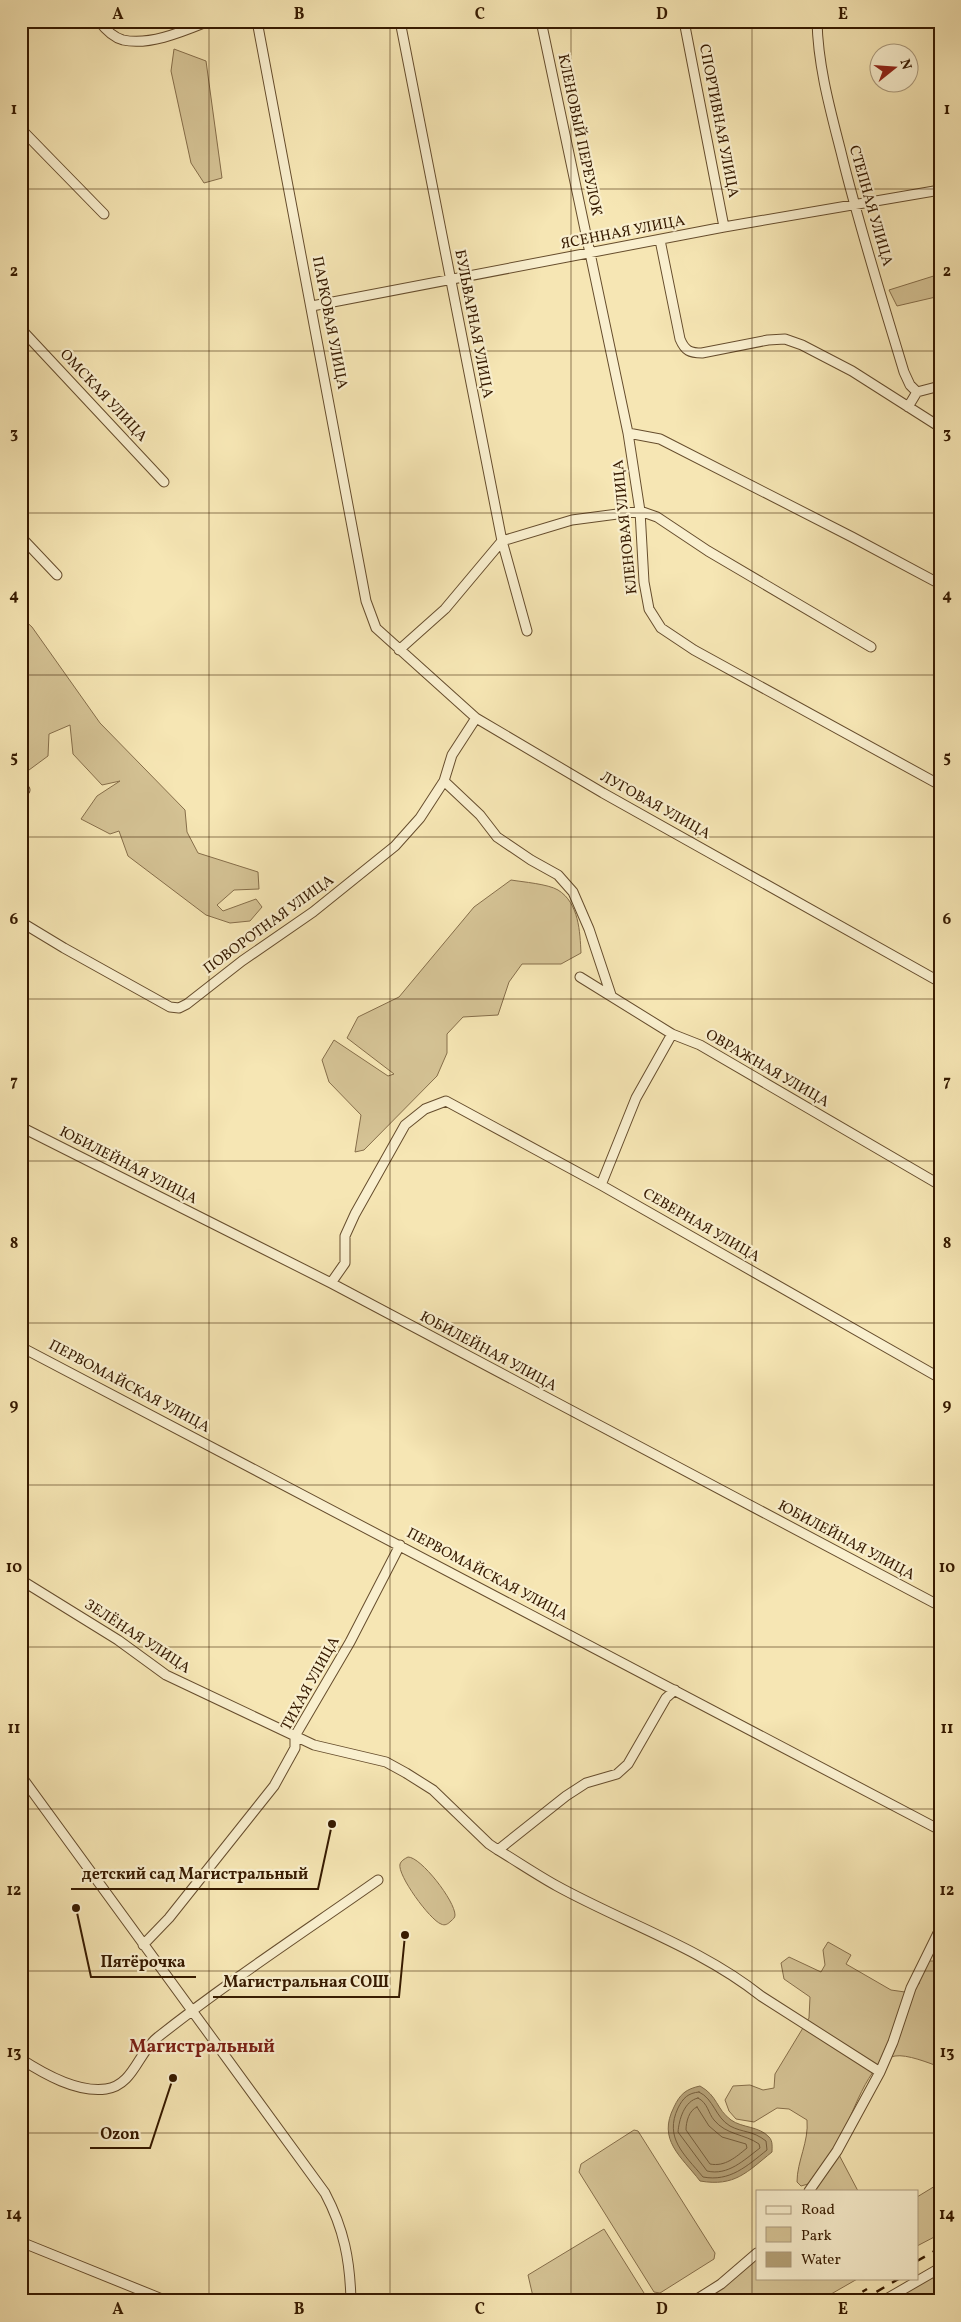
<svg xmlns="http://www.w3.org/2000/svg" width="961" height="2322" font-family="Vollkorn,serif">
	<rect width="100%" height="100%" fill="#f6e6b4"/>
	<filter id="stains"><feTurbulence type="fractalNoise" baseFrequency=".004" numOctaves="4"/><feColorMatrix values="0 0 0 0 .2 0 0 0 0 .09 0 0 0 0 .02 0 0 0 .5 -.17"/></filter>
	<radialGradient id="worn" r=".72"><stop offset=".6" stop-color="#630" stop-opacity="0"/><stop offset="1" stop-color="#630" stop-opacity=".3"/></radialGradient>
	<path fill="#d5c395" stroke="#866e4a" d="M 174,49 L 206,61 L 222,178 L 204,183 L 191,163 L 171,71 Z
		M 940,274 L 940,296 L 897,306 L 889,290 Z
		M 21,617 L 32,627 L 100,723 L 185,810 L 187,832 L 198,853 L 258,872 L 259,889 L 234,890 L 217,905 L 223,911 L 256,899 L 262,907 L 250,921 L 230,923 L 206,915 L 128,856 L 119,831 L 110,834 L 81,819 L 97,796 L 120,781 L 102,785 L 73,754 L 70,725 L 49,734 L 48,756 L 29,770 L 21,761 Z
		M 511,880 C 523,882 548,884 558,890 C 579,903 580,932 581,953 L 561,964 L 522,964 L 509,982 L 498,1015 L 463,1017 L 447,1034 L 447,1053 L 437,1076 L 364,1150 L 355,1152 L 361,1115 L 329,1082 L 322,1060 L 334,1040 L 388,1076 L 394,1074 L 347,1038 L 358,1017 L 399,997 L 474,907 Z
		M 408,1857 C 421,1857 455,1901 455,1915 C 455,1918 453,1919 451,1921 C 448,1924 445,1926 441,1924 C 430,1920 397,1875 400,1864 C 401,1861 404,1859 408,1857 Z
		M 828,1942 L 851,1955 L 846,1964 L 891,1990 L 905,1992 L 919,1984 L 922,1971 L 929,1961 L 940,1961 L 940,2067 C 929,2063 907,2054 895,2056 C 868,2059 852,2119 839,2140 C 829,2155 818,2170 808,2184 L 801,2186 L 797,2182 C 797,2161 809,2142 807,2120 L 789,2109 L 777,2108 L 754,2122 L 736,2119 L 729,2111 L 725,2100 L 733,2086 L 750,2085 L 763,2090 L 774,2088 L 775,2074 L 809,2018 L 810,1997 L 784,1979 L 781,1963 L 789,1957 L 821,1972 L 825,1965 L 823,1950 Z
		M 634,2130 L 638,2131 L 715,2253 L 714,2259 L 660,2293 L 654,2292 L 579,2172 L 581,2164 Z
		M 837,2151 L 858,2191 L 809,2191 Z
		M 940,2183 L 940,2234 L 917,2246 L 917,2197 Z
		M 604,2229 L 649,2301 L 534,2301 L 528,2275 Z
		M 757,2253 L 757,2278 L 859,2278 L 819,2301 L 692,2301 Z
		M 940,2265 L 940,2301 L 878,2301 Z"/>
	<path fill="#b5a177" stroke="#826b47" d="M 700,2086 C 718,2096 716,2109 731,2120 C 742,2128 759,2126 769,2137 C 773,2141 772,2147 772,2152 C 747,2172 735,2187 700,2181 C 681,2156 657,2140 674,2107 C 680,2094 686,2089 700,2086 Z"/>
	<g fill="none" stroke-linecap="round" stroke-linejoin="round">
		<path stroke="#765e3c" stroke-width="1" d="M 699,2092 C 714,2099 715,2117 730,2126 C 743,2133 752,2130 766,2141 L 767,2150 C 747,2166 730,2182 703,2177 C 684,2154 664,2138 678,2108 C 683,2098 688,2093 699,2092 Z
			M 698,2098 C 708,2103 708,2113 714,2120 C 726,2135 745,2134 759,2144 L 760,2148 C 744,2160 728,2176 707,2171 L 678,2132 C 679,2120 684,2101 698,2098 Z
			M 697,2107 L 709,2126 L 722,2137 L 746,2144 L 747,2148 C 736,2157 725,2167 710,2164 L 686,2130 C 686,2122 689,2110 697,2107 Z"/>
		<g stroke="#664d2d" stroke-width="11">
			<path id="minor" d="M 99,21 C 105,29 112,37 123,40 C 150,46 184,31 209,21
				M 257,21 L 366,601 L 376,628 L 476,718 L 603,793 L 940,982
				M 400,21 L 502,541 L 527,631
				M 541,21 L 628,433 L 640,511 L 644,582 L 649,609 L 661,628 L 694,650 L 940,785
				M 684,21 L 724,227
				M 817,21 C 818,66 830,109 841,152 C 859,226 882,299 904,372 L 910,385 L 917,392
				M 21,129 L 104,214
				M 660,240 L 680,339 C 685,351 690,353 702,353 L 768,340 L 785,339 L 802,345 L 852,371 L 940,427
				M 312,306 L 724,227 L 940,190
				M 21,329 L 164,482
				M 908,407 L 917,392 L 940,386
				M 628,433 L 660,439 L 852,537 L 940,584
				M 21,537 L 57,575
				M 399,650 L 445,609 L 502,541 L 572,520 L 640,511 L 657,517 L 708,551 L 871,647
				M 444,781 L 480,815 L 497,837 L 531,860 L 558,875 L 573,892 L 589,929 L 611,995
				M 21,794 L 25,790
				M 21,922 L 64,948 L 170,1007 L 179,1008 L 187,1004 L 242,961 L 313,912 L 395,846 L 420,818 L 444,781 L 452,755 L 476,718
				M 580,977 L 672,1034 L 700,1045 L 940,1185
				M 21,1127 L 331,1283 L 940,1606
				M 601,1185 L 636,1098 L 672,1034
				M 331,1283 L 345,1263 L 345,1236 L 355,1214 L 405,1125 L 425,1109 L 446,1101 L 601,1185 L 940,1378
				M 21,1347 L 940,1830
				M 21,1580 L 118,1640 L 166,1675 L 314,1745 L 386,1762 L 406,1773 L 433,1790 L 489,1844 L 498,1850 C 518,1862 537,1875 557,1886 C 624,1923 701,1948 761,1996 L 880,2072
				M 21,1776 L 325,2193 C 344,2229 350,2260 351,2301
				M 498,1850 L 566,1796 L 586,1783 L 617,1774 L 628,1764 L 666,1698 L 675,1690
				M 143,1945 L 169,1918 L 274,1786 L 295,1748 L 295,1736 L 350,1642 L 400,1545
				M 21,2059 C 44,2074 77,2093 106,2089 C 134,2085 138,2052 158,2037 C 229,1981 304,1932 378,1880
				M 809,2191 L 837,2151 L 880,2072 L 893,2042 L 911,1988 L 940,1929
				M 21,2242 L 167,2301
				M 694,2301 L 721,2284 L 757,2253
				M 883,2301 L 940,2268"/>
		</g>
		<use href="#minor" stroke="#f9efce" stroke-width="9"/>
		<path stroke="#361a00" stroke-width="2.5" stroke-dasharray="9 9" stroke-linecap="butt" d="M 917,2261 L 940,2248
			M 847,2301 L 867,2289
			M 861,2301 L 900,2278"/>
	</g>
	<path fill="none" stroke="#361a00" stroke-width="1" stroke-opacity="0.55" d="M 209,21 L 209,2301M 390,21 L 390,2301M 571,21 L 571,2301M 752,21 L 752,2301M 21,189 L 940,189M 21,351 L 940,351M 21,513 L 940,513M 21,675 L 940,675M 21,837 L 940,837M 21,999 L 940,999M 21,1161 L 940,1161M 21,1323 L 940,1323M 21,1485 L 940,1485M 21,1647 L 940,1647M 21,1809 L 940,1809M 21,1971 L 940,1971M 21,2133 L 940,2133"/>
	<g text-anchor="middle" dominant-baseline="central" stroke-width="4.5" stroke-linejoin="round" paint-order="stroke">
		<g font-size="15" fill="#361a00" stroke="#f9efce">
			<text transform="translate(718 121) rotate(79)">СПОРТИВНАЯ УЛИЦА</text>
			<text transform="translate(579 135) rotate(78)">КЛЕНОВЫЙ ПЕРЕУЛОК</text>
			<text transform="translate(870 206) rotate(74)">СТЕПНАЯ УЛИЦА</text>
			<text transform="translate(623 233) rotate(-11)">ЯСЕННАЯ УЛИЦА</text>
			<text transform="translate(329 323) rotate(79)">ПАРКОВАЯ УЛИЦА</text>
			<text transform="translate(473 324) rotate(79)">БУЛЬВАРНАЯ УЛИЦА</text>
			<text transform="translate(103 396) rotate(47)">ОМСКАЯ УЛИЦА</text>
			<text transform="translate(626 527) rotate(-96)">КЛЕНОВАЯ УЛИЦА</text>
			<text transform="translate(655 806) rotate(29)">ЛУГОВАЯ УЛИЦА</text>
			<text transform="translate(269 925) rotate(-36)">ПОВОРОТНАЯ УЛИЦА</text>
			<text transform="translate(767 1069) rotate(30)">ОВРАЖНАЯ УЛИЦА</text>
			<text transform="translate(128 1166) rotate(27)">ЮБИЛЕЙНАЯ УЛИЦА</text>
			<text transform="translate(701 1226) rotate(30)">СЕВЕРНАЯ УЛИЦА</text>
			<text transform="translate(488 1352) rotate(28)">ЮБИЛЕЙНАЯ УЛИЦА</text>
			<text transform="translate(129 1387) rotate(28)">ПЕРВОМАЙСКАЯ УЛИЦА</text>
			<text transform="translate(846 1541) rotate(28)">ЮБИЛЕЙНАЯ УЛИЦА</text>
			<text transform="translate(487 1575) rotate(28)">ПЕРВОМАЙСКАЯ УЛИЦА</text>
			<text transform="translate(137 1637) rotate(33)">ЗЕЛЁНАЯ УЛИЦА</text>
			<text transform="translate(311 1684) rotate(-61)">ТИХАЯ УЛИЦА</text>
		</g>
		<g font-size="18" font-weight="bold" fill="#7a1f14" stroke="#f9efce">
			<text x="202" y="2047">Магистральный</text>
		</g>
	</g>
	<path fill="none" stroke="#361a00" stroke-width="2" d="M332 1824L318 1889H71M76 1908L91 1977H196M405 1935L399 1997H213M173 2078L150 2148H90"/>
	<g fill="#361a00" stroke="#f9efce" stroke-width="2">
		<circle cx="332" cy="1824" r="5"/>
		<circle cx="76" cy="1908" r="5"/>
		<circle cx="405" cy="1935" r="5"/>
		<circle cx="173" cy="2078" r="5"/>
	</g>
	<g font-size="16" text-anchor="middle" font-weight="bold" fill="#361a00" stroke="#f9efce" stroke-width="4.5" stroke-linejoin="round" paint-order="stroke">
		<text x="195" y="1879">детский сад Магистральный</text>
		<text x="143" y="1967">Пятёрочка</text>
		<text x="306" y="1987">Магистральная СОШ</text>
		<text x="120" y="2139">Ozon</text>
	</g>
	<rect width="961" height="2322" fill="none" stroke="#f6e6b4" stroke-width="55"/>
	<rect x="756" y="2190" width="162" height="90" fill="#f9efce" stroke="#ab9a7c"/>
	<rect x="766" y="2206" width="25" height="8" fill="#f9efce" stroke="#ab9a7c"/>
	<text x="801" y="2214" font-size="15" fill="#361a00">Road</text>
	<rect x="766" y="2227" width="25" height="15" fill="#d5c395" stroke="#ab9a7c"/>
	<text x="801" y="2240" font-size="15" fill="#361a00">Park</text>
	<rect x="766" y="2252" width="25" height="15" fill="#b5a177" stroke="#ab9a7c"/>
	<text x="801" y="2264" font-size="15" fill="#361a00">Water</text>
	<g transform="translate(894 68) rotate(73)"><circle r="24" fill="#f9efce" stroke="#ab9a7c"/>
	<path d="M0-4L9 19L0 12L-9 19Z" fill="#8f2418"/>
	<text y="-8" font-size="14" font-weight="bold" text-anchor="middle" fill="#361a00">N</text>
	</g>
	<rect x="28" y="28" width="906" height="2266" fill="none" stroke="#361a00" stroke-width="2"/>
	<g font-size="16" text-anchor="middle" font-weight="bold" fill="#361a00">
		<text x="118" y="19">A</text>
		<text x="299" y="19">B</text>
		<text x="480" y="19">C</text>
		<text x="662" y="19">D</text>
		<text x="843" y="19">E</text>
		<text x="14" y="114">1</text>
		<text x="947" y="114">1</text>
		<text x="14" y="276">2</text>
		<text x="947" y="276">2</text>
		<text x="14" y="438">3</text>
		<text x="947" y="438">3</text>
		<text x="14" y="600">4</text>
		<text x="947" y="600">4</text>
		<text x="14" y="762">5</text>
		<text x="947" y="762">5</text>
		<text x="14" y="924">6</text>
		<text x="947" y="924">6</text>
		<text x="14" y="1086">7</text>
		<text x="947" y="1086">7</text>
		<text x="14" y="1248">8</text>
		<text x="947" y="1248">8</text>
		<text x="14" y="1410">9</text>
		<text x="947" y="1410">9</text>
		<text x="14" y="1572">10</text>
		<text x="947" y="1572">10</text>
		<text x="14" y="1733">11</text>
		<text x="947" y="1733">11</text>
		<text x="14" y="1895">12</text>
		<text x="947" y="1895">12</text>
		<text x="14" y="2057">13</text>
		<text x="947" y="2057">13</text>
		<text x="14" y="2219">14</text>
		<text x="947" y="2219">14</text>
		<text x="118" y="2314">A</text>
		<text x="299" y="2314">B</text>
		<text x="480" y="2314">C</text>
		<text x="662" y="2314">D</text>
		<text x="843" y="2314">E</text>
	</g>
	<rect width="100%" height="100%" filter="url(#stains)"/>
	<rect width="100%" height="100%" fill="url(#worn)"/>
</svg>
